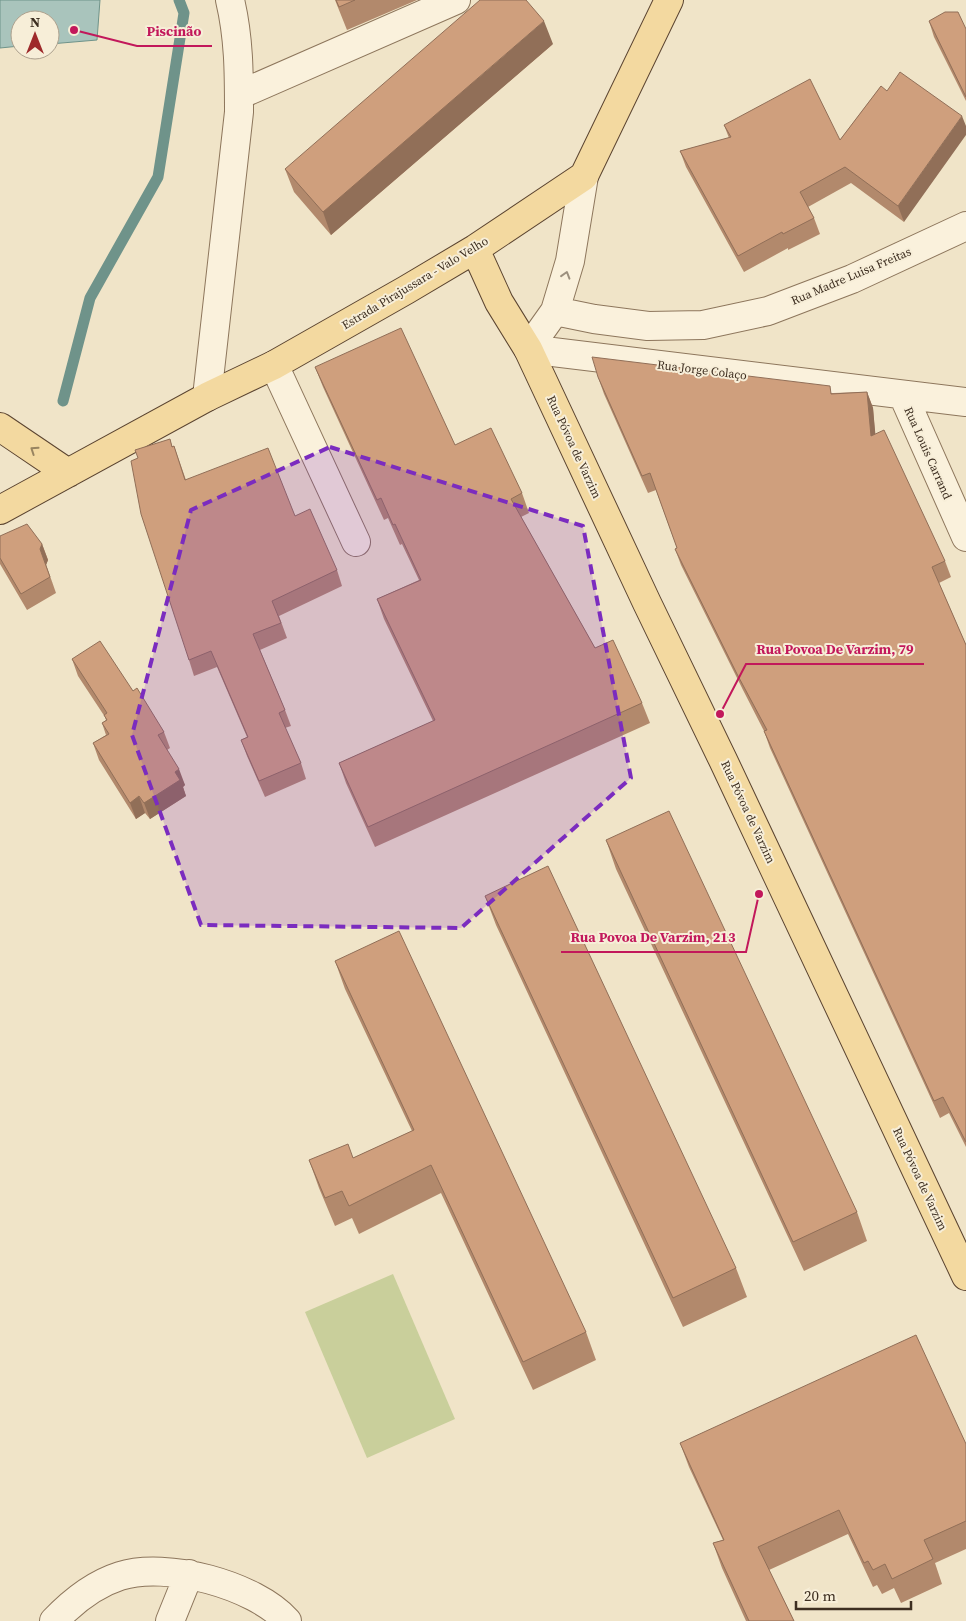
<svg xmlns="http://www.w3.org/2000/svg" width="966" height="1621" font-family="'Source Serif 4',serif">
	<rect width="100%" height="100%" fill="#f0e4c8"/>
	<path fill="#c9cf9b" d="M 393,1274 L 455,1419 L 367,1458 L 305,1312 Z"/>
	<path fill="#a9c4bc" stroke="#6f938a" d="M 0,0 L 100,0 L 97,40 L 50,44 L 50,20 L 20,20 L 20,46 L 0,48 Z"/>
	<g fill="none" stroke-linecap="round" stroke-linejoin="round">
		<path stroke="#6f938a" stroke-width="11" d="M 63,401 L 90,298 L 158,177 L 184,13 L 179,0"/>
		<g stroke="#8d765c" stroke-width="30">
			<path id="minor" d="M 239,95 L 456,0
				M 584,176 L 570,261 L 555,311 L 528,349 L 966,402
				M 555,311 L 594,319 L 648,326 L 703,325 L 768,311 L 802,298 L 852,279 L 966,226
				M 274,365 L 356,542
				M 903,395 L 966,537
				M 207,397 L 239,112 C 239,73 239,38 230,0
				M 54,1621 C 72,1602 95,1584 120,1576 C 166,1561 255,1585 287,1621
				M 170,1621 L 189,1574"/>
		</g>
		<g stroke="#5b4430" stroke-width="30">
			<path id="major" d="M 475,249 L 499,302 L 528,349 L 647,603 L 723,760 L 966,1276
				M 0,427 L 68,473
				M 0,510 L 207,397 L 274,365 L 406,290 L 475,249 L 584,176 L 669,0"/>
		</g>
		<use href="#minor" stroke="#faf1dc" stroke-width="28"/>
		<use href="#major" stroke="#f3d9a0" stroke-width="28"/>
	</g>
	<path fill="#b2896c" d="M 335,0 L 417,0 L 347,30 Z
		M 929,21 L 966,29 L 966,101 L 934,37 Z
		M 553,44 L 331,235 L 294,192 L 285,169 Z
		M 881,86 L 904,222 L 851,183 L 808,207 L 814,218 L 820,234 L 788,250 L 788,248 L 744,272 L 686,167 L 680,151 L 729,138 L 724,125 L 840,140 Z
		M 315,367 L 455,445 L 522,493 L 529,513 L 521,517 L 595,648 L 642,703 L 650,723 L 375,847 L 346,783 L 339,763 L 433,721 L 384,619 L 377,599 L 419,580 L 402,544 L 400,545 L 388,518 L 384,520 L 323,387 Z
		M 598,377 L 833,393 L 867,392 L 873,408 L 875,434 L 945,561 L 951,577 L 939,583 L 966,645 L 966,1147 L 949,1113 L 940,1118 L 770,748 L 764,731 L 743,690 L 681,565 L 675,549 L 677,548 L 656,490 L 648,493 L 604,394 Z
		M 170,439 L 172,446 L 174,446 L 186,480 L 295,516 L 337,570 L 342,586 L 279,616 L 287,638 L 260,650 L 285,710 L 291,726 L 285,728 L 301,763 L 306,779 L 265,797 L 247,756 L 241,740 L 247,737 L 217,667 L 194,676 L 189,660 L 138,458 Z
		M 0,536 L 42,544 L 48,560 L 46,565 L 56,593 L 27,610 L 0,564 Z
		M 72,659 L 133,691 L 164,732 L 170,748 L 167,750 L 185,785 L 183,787 L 186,796 L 150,819 L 145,813 L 136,819 L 99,760 L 93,743 L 106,735 L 102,723 L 106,720 L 105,717 L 78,676 Z
		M 606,840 L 857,1212 L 867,1241 L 804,1271 L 616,869 Z
		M 485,896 L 736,1268 L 747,1297 L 683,1327 L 496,925 Z
		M 335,961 L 586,1332 L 596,1360 L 533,1390 L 441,1193 L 359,1234 L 352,1218 L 335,1226 L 319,1188 L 309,1160 L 353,1158 L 412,1131 L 345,989 Z
		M 680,1443 L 966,1444 L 966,1549 L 935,1563 L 942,1584 L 901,1603 L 894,1588 L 882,1594 L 877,1585 L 873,1587 L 848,1534 L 769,1570 L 794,1621 L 746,1621 L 722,1568 L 713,1543 L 723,1540 L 689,1467 Z"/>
	<path fill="#916f58" d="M 544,21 L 553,44 L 331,235 L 323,212 Z
		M 962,116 L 966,126 L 966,135 L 904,222 L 898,206 Z
		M 867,392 L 873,408 L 877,452 L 871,436 Z
		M 42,544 L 48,560 L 46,565 L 56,593 L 40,549 Z
		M 179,769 L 185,785 L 183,787 L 186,796 L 150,819 L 144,803 L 175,772 Z
		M 139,796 L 145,813 L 136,819 L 130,803 Z"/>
	<path fill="#cf9f7d" stroke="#916f58" d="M 336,0 L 355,0 L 339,7 Z
		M 480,0 L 526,0 L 544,21 L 323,212 L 285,169 Z
		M 945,12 L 958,12 L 966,29 L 966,97 L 929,21 Z
		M 900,72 L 962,116 L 898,206 L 845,167 L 800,192 L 814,218 L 783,234 L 782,232 L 738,256 L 680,151 L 731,137 L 724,125 L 810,79 L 840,140 L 881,86 L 887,91 Z
		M 401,328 L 455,445 L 491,428 L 522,493 L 511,499 L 595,648 L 613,640 L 642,703 L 368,827 L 339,763 L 435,720 L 377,599 L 421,580 L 395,524 L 393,525 L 381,498 L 377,500 L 315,367 Z
		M 592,357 L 830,386 L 831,394 L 867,392 L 871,436 L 884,430 L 945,561 L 932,567 L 966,645 L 966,1142 L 943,1097 L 934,1101 L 764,731 L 767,730 L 737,674 L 675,549 L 677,548 L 650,473 L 642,476 L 598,377 Z
		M 170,439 L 172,447 L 174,446 L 185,480 L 268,448 L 295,516 L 310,509 L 337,570 L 272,601 L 281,623 L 253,634 L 285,710 L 279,713 L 301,763 L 259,781 L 241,740 L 248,737 L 211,651 L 189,660 L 141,514 L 131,461 L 138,458 L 135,450 Z
		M 27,524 L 42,544 L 40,549 L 50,577 L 21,594 L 0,558 L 0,536 Z
		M 100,641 L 133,691 L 137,688 L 164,732 L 158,735 L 179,769 L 175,772 L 180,780 L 144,803 L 139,796 L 130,803 L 93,743 L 109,734 L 102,723 L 107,720 L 104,715 L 107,713 L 72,659 Z
		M 669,811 L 857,1212 L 793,1242 L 606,840 Z
		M 548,866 L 736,1268 L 673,1298 L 485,896 Z
		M 399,931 L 586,1332 L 523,1362 L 431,1165 L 349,1206 L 342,1191 L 325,1198 L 309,1160 L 348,1144 L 353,1158 L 414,1130 L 335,961 Z
		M 916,1335 L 966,1444 L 966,1521 L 924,1540 L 933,1559 L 892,1579 L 885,1564 L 873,1570 L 868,1561 L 864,1563 L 839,1510 L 758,1547 L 794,1621 L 749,1621 L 713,1543 L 724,1540 L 680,1443 Z"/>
	<defs><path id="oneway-chevron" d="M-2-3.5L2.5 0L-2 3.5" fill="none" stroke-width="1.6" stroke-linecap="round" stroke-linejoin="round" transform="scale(1.25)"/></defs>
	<use stroke="#9c907e" href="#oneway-chevron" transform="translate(566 275) rotate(-73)"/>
	<use stroke="#988460" href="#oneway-chevron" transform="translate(34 450) rotate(-146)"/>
	<path fill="#7b2cbf" fill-opacity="0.2" stroke="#7b2cbf" stroke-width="4" stroke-dasharray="10 6" stroke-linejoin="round" d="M 330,447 L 583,526 L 631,778 L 461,928 L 201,925 L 132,735 L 191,510 Z"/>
	<g text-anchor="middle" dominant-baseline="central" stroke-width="4" stroke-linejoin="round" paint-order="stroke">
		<g font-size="12" fill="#3d2e20" stroke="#f7eed8">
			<text transform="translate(851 276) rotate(-23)">Rua Madre Luisa Freitas</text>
			<text transform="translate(415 283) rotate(-31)">Estrada Pirajussara - Valo Velho</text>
			<text transform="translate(702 370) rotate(7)">Rua Jorge Colaço</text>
			<text transform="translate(574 447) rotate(65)">Rua Póvoa de Varzim</text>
			<text transform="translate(928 453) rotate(66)">Rua Louis Carrand</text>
			<text transform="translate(748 812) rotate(65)">Rua Póvoa de Varzim</text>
			<text transform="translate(920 1179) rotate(65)">Rua Póvoa de Varzim</text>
		</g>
	</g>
	<path fill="none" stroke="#c2185b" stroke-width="2" d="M74 30L137 46H212M720 714L746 664H924M759 894L746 952H561"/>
	<g fill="#c2185b" stroke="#f7eed8" stroke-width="2">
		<circle cx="74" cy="30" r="5"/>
		<circle cx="720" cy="714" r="5"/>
		<circle cx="759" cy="894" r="5"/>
	</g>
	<g font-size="14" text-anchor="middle" font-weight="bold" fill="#c2185b" stroke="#f7eed8" stroke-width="4" stroke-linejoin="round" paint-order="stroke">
		<text x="174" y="36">Piscinão</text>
		<text x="835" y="654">Rua Povoa De Varzim, 79</text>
		<text x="653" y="942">Rua Povoa De Varzim, 213</text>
	</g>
	<g transform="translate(35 35)"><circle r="24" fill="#f7eed8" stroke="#ada18e"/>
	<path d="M0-4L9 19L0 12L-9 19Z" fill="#9e2a2b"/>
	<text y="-8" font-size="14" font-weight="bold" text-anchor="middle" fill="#3d2e20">N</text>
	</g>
	<path d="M796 1601v8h115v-8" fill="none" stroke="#3d2e20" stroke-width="2.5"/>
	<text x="804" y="1601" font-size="15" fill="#3d2e20" stroke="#f7eed8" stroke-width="4" paint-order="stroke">20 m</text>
</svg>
